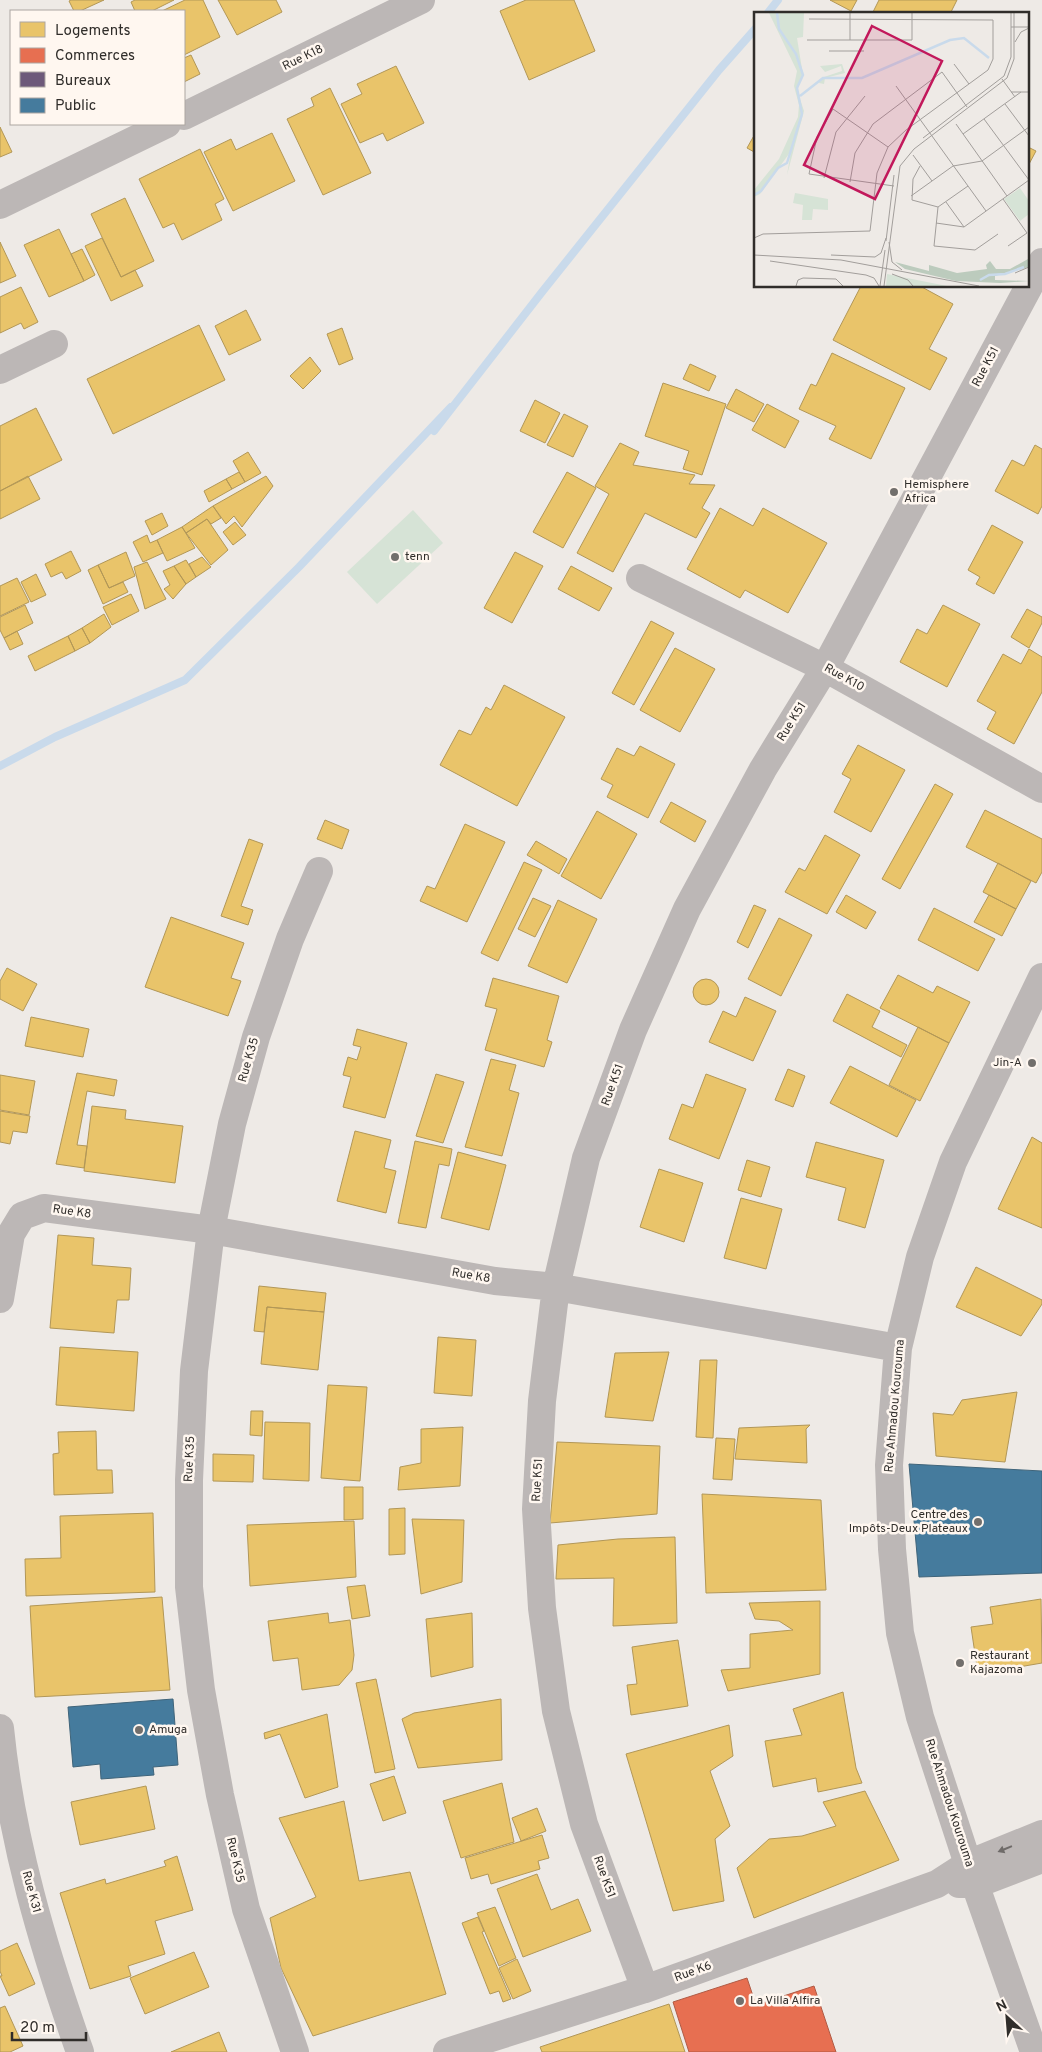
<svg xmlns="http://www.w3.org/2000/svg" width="1042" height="2052" font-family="Overpass,sans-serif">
	<rect width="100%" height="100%" fill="#eeeae6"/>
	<path fill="#d6e3d6" d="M 413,510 L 443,543 L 377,604 L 347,572 Z"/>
	<path fill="#e9c46a" stroke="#b29757" d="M 71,0 L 104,0 L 80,11 L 74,11 L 69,1 Z
		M 135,0 L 174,0 L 152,11 L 135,11 L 131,2 Z
		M 185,0 L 203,0 L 220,37 L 184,55 L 184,11 L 162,11 Z
		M 218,0 L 276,0 L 282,12 L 237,35 Z
		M 526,0 L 574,0 L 595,51 L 529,80 L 500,11 Z
		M 830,0 L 857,0 L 851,11 Z
		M 879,0 L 957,0 L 950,14 L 877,14 L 873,12 Z
		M 191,55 L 200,74 L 184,82 L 184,58 Z
		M 396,66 L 424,123 L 387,141 L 383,133 L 360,143 L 341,104 L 362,94 L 357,84 Z
		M 330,88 L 371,173 L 323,195 L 287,119 L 314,106 L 311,98 Z
		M 0,127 L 12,152 L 0,157 Z
		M 756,132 L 756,153 L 747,148 Z
		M 272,133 L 295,181 L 233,211 L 204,152 L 231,139 L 236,150 Z
		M 1028,147 L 1036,151 L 1028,166 Z
		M 200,149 L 224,199 L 215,204 L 222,220 L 182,240 L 174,223 L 163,228 L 139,179 Z
		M 125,198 L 154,261 L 121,277 L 91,214 Z
		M 59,229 L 84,281 L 49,297 L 24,245 Z
		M 102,238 L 121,277 L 135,270 L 143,286 L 111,301 L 85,246 Z
		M 0,242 L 16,276 L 0,283 Z
		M 82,249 L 95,275 L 84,281 L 71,254 Z
		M 861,286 L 920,286 L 953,304 L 929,349 L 947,358 L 930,390 L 833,340 Z
		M 21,287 L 38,322 L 24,329 L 21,323 L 0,333 L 0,297 Z
		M 246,310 L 261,340 L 229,355 L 215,326 Z
		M 199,325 L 225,380 L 113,434 L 87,379 Z
		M 342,328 L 353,359 L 339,365 L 327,334 Z
		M 832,353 L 905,388 L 871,459 L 829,439 L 836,426 L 799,409 L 811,384 L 816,386 Z
		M 310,357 L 321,371 L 303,389 L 290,376 Z
		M 690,364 L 716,376 L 709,391 L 683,379 Z
		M 663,383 L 726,404 L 702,475 L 683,469 L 689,451 L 645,436 Z
		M 736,389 L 764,404 L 754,422 L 726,408 Z
		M 535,400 L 560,413 L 545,443 L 520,431 Z
		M 767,404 L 799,421 L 785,448 L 752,430 Z
		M 36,408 L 62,460 L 0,491 L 0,426 Z
		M 564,414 L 588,426 L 573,457 L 547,445 Z
		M 620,443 L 639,452 L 633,465 L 695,475 L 689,484 L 715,485 L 702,508 L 710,513 L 696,538 L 645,513 L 613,572 L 577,553 L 609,494 L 595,486 Z
		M 1035,445 L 1042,449 L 1042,506 L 1038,514 L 995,491 L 1012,460 L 1024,466 Z
		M 248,452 L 261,473 L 245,482 L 233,461 Z
		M 239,472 L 245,482 L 232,489 L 226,479 Z
		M 567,472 L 596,488 L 563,548 L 533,532 Z
		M 28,476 L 40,499 L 0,519 L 0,491 Z
		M 266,476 L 273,486 L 242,527 L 234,516 L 226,524 L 213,506 Z
		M 226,479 L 232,489 L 209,502 L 204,491 Z
		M 213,506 L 221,518 L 211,524 L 207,519 L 186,533 L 182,527 Z
		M 720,508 L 753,526 L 763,508 L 827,543 L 788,613 L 745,590 L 740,598 L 687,569 Z
		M 162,513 L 168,526 L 152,535 L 145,521 Z
		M 207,519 L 228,550 L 211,565 L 186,533 Z
		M 235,522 L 246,535 L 233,545 L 223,532 Z
		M 992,525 L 1023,542 L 994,594 L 976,584 L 980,577 L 968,570 Z
		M 182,527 L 195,548 L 167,561 L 157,540 Z
		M 147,535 L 150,543 L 157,540 L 163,553 L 143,562 L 133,542 Z
		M 71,551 L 81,571 L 66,579 L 62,572 L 51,577 L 45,564 Z
		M 126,552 L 135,576 L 109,588 L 98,565 Z
		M 515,552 L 543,566 L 512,623 L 484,608 Z
		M 202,557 L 211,567 L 196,577 L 189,564 Z
		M 186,560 L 196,577 L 186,584 L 174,566 Z
		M 147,562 L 166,599 L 145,609 L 134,567 Z
		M 98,565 L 109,588 L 123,582 L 128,592 L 103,604 L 88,570 Z
		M 174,566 L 186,584 L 173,599 L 164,589 L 170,585 L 163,571 Z
		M 571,566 L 612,588 L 599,611 L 558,589 Z
		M 36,574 L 46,595 L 31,602 L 21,582 Z
		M 17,578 L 29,602 L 0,616 L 0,586 Z
		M 131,594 L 139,611 L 112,625 L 103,607 Z
		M 25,605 L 33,623 L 4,638 L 0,630 L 0,617 Z
		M 943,605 L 980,624 L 947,687 L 900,662 L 917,629 L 927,634 Z
		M 1027,609 L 1042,617 L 1042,623 L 1029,648 L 1011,637 Z
		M 104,614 L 111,627 L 90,643 L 82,628 Z
		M 651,621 L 674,633 L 634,705 L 612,693 Z
		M 82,628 L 90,643 L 75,651 L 68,636 Z
		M 17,631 L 23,644 L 10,650 L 4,638 Z
		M 68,636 L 75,651 L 35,671 L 28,656 Z
		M 675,648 L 715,669 L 680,732 L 640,710 Z
		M 1029,649 L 1042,657 L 1042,692 L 1014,744 L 987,729 L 996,712 L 977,701 L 1003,654 L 1021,664 Z
		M 504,685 L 565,717 L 517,806 L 440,765 L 459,730 L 471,735 L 486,707 L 491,710 Z
		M 858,745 L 905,770 L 871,832 L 834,812 L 851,779 L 842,774 Z
		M 640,746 L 675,764 L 648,818 L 607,797 L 613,785 L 601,779 L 617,748 L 634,756 Z
		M 935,784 L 953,794 L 900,889 L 882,879 Z
		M 671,802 L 706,821 L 695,842 L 660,822 Z
		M 985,810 L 1042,839 L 1042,872 L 1036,883 L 966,847 Z
		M 597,811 L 637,834 L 601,899 L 561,876 Z
		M 325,820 L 349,830 L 342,849 L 317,839 Z
		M 465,824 L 505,842 L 467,922 L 420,901 L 427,886 L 435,889 Z
		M 825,835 L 860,855 L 827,914 L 785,892 L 799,868 L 805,871 Z
		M 249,839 L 263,844 L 241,906 L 253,910 L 248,925 L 221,916 Z
		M 536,841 L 567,859 L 559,874 L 527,855 Z
		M 524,862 L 542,870 L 498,961 L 481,953 Z
		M 998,863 L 1031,881 L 1016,909 L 983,892 Z
		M 846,895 L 876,912 L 866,929 L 836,912 Z
		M 989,895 L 1016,909 L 1002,936 L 974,922 Z
		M 533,898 L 551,906 L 535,937 L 518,929 Z
		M 558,900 L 597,919 L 567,983 L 528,966 Z
		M 754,905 L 766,910 L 748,948 L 737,942 Z
		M 934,908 L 995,939 L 978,971 L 918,940 Z
		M 171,917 L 244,943 L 231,978 L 241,981 L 228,1016 L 145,987 Z
		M 779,918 L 812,935 L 781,996 L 748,979 Z
		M 7,968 L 37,984 L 23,1011 L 0,999 L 0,981 Z
		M 898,975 L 933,993 L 937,986 L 970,1002 L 949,1043 L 880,1008 Z
		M 493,978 L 559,996 L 547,1040 L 552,1042 L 544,1067 L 485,1050 L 497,1009 L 485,1006 Z
		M693 992a13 13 0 1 1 26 0a13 13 0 1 1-26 0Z
		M 847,994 L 880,1011 L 872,1027 L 907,1045 L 901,1057 L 833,1021 Z
		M 745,997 L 776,1011 L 753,1061 L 709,1042 L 723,1011 L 736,1017 Z
		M 31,1017 L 89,1029 L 83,1057 L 25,1046 Z
		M 918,1027 L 949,1043 L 920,1101 L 889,1085 Z
		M 357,1029 L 407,1043 L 385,1118 L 343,1107 L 351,1077 L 343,1075 L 348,1057 L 357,1060 L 361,1047 L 353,1045 Z
		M 491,1059 L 516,1065 L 509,1090 L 519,1093 L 502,1156 L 465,1147 Z
		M 850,1066 L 916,1100 L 897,1137 L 830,1103 Z
		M 788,1069 L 805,1076 L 793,1107 L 775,1100 Z
		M 77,1073 L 117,1080 L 114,1096 L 87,1091 L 77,1145 L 87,1146 L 84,1168 L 56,1164 Z
		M 436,1074 L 464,1082 L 443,1143 L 416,1136 Z
		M 706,1074 L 746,1089 L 719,1159 L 669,1139 L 682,1104 L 693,1108 Z
		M 0,1075 L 35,1081 L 29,1115 L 0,1110 Z
		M 92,1106 L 126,1110 L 125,1119 L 183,1126 L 175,1183 L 84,1171 Z
		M 0,1111 L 30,1116 L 27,1133 L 13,1131 L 10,1144 L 0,1142 Z
		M 355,1131 L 391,1140 L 384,1168 L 396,1171 L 386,1213 L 337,1201 Z
		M 1032,1137 L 1042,1143 L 1042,1228 L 998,1209 Z
		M 415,1141 L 452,1149 L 449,1166 L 439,1164 L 426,1228 L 398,1223 Z
		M 816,1142 L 884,1160 L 865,1228 L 838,1220 L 846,1188 L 806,1177 Z
		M 458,1152 L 506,1165 L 489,1230 L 441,1218 Z
		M 747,1160 L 770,1167 L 761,1197 L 738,1190 Z
		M 659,1169 L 703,1183 L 684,1242 L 640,1227 Z
		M 741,1198 L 782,1209 L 766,1269 L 724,1258 Z
		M 58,1235 L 94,1238 L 92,1265 L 131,1268 L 129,1300 L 117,1300 L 114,1333 L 50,1328 Z
		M 976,1267 L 1042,1300 L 1042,1304 L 1021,1336 L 956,1307 Z
		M 259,1286 L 326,1293 L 324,1312 L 267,1307 L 264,1332 L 254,1331 Z
		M 267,1307 L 324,1312 L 318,1370 L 261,1364 Z
		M 438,1337 L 476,1340 L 472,1396 L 434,1393 Z
		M 60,1347 L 138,1352 L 134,1411 L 56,1405 Z
		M 669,1352 L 653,1421 L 605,1417 L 615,1353 Z
		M 700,1360 L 717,1360 L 713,1438 L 696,1437 Z
		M 328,1385 L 367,1387 L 360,1481 L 321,1478 Z
		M 1017,1392 L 1005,1462 L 936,1456 L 933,1413 L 953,1415 L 962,1400 Z
		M 251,1411 L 263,1411 L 262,1436 L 250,1435 Z
		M 265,1422 L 310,1423 L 309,1481 L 263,1479 Z
		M 810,1425 L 806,1429 L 807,1463 L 735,1459 L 739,1428 Z
		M 463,1427 L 460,1486 L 398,1490 L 400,1467 L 421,1463 L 421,1429 Z
		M 96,1431 L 97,1470 L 112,1470 L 113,1493 L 54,1495 L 53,1454 L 59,1453 L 58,1432 Z
		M 716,1438 L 735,1439 L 732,1480 L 713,1479 Z
		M 557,1442 L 660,1446 L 657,1514 L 550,1523 Z
		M 213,1454 L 254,1455 L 253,1482 L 213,1481 Z
		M 344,1487 L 363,1487 L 363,1519 L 344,1520 Z
		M 702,1494 L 821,1500 L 826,1590 L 706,1593 Z
		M 405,1508 L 405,1554 L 389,1555 L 389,1509 Z
		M 153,1513 L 155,1592 L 26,1596 L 25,1559 L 61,1558 L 60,1516 Z
		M 412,1519 L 464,1520 L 462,1582 L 421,1594 Z
		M 354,1521 L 356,1577 L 250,1586 L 247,1525 Z
		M 675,1537 L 677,1623 L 613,1626 L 614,1578 L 556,1579 L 558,1545 L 618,1539 Z
		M 365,1585 L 370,1616 L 352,1619 L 347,1587 Z
		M 162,1597 L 170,1690 L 35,1697 L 30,1606 Z
		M 1041,1599 L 1042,1663 L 978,1674 L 971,1627 L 993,1624 L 990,1607 Z
		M 820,1601 L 820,1674 L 728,1691 L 721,1670 L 750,1668 L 750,1634 L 793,1630 L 779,1621 L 755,1619 L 749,1603 Z
		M 328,1613 L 329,1623 L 350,1620 L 354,1655 L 352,1670 L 339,1685 L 302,1690 L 298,1658 L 273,1661 L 268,1621 Z
		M 472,1613 L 473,1667 L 431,1677 L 426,1619 Z
		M 678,1640 L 688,1706 L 631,1715 L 627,1685 L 637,1684 L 632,1647 Z
		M 376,1679 L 395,1769 L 375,1773 L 356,1683 Z
		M 843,1692 L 856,1768 L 862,1783 L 818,1792 L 816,1778 L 773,1787 L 765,1741 L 802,1735 L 793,1709 Z
		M 501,1699 L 502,1760 L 418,1768 L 402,1719 L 414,1713 Z
		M 327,1714 L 338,1787 L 305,1798 L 280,1734 L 265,1739 L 264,1733 Z
		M 729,1725 L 733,1756 L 710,1771 L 730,1826 L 715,1839 L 724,1901 L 673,1911 L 626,1754 Z
		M 394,1776 L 406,1813 L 383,1821 L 370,1784 Z
		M 502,1783 L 514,1842 L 461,1858 L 443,1801 Z
		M 146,1786 L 155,1829 L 80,1845 L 71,1802 Z
		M 865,1791 L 899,1860 L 754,1918 L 737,1868 L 769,1839 L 802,1836 L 836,1826 L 823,1802 Z
		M 344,1801 L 359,1881 L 410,1872 L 446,1994 L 313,2036 L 281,1968 L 270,1918 L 316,1897 L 279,1818 Z
		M 537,1808 L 546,1831 L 521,1841 L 512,1818 Z
		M 542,1835 L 549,1858 L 538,1861 L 540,1869 L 491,1884 L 488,1874 L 471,1879 L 465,1858 Z
		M 177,1856 L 193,1910 L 155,1921 L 165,1954 L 128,1966 L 131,1976 L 90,1989 L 60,1893 L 105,1879 L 106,1884 L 166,1866 L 164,1861 Z
		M 537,1874 L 551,1910 L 578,1899 L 591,1931 L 523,1957 L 497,1889 Z
		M 495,1907 L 516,1958 L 499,1966 L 477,1913 Z
		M 478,1917 L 484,1931 L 482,1932 L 511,1999 L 503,2002 L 499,1991 L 490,1994 L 462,1923 Z
		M 17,1943 L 35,1984 L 9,1996 L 0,1976 L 2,1976 L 0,1971 L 0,1951 Z
		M 194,1952 L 209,1987 L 145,2014 L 130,1978 Z
		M 517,1959 L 531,1991 L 513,1999 L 499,1968 Z
		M 669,2004 L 685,2052 L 542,2052 L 540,2047 Z
		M 5,2006 L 23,2046 L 10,2052 L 0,2052 L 0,2008 Z
		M 219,2032 L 227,2052 L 171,2052 Z"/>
	<path fill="#e76f51" stroke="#b05b45" d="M 747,1978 L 756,2005 L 814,1986 L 836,2052 L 689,2052 L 673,2002 Z"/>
	<path fill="#6d597a" stroke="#5b4c62" d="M 992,1475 L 1029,1475 L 1029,1506 L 1041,1506 L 1041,1531 L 1029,1532 L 1030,1554 L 993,1555 L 993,1536 L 968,1536 L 969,1555 L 931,1555 L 931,1476 L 967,1476 L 967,1488 L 992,1488 Z"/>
	<path fill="#457b9d" stroke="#3f647a" d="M 909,1464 L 1042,1471 L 1042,1573 L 919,1577 Z
		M 173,1699 L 178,1765 L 153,1767 L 154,1775 L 101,1779 L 100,1764 L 73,1767 L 68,1707 Z"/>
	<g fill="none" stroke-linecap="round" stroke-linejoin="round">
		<path stroke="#c9daeb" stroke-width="8" d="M 767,14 L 778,0
			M 0,766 L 55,737 L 185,680 L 299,567 L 451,407 L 434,431 L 542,292 L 719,70 L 756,28"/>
		<path stroke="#bcb7b6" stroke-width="28" d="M 184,116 L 421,0
			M 0,205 L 167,124
			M 0,370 L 54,344
			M 640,578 L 825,668 L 1042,789
			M 0,1299 L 11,1234 L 22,1216 L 44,1208 L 211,1230 L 495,1281 L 556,1287 L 898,1348
			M 0,1728 C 11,1840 43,1947 80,2052
			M 959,1884 L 977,1884 L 1042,1859
			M 645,1989 L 584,1824 L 556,1711 L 542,1608 L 536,1509 L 542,1401 L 556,1287 L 586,1158 L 633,1030 L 687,909 L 763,769 L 825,668 L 1042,262
			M 295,2052 L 246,1909 L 220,1795 L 201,1690 L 189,1587 L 189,1480 L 194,1371 L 211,1230 L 232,1124 L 256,1037 L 290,939 L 319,871
			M 447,2052 L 645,1989 L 937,1884 L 968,1864 L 1042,1834
			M 1034,2052 L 968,1864 L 920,1717 L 900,1633 L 892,1549 L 889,1465 L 898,1348 L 920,1257 L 953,1162 L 1042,977"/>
	</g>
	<defs><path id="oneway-solid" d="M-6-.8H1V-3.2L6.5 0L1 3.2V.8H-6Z" transform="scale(1.25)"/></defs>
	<use fill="#6f6b69" href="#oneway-solid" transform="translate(1005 1849) rotate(158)"/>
	<g fill="#726f6c" stroke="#fff7f0" stroke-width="2">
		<circle cx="894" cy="492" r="5"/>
		<circle cx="395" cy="557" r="5"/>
		<circle cx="1032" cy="1063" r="5"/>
		<circle cx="978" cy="1522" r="5"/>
		<circle cx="960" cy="1663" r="5"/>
		<circle cx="139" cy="1730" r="5"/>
		<circle cx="740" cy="2001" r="5"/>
	</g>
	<g text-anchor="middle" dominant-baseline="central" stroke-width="5" stroke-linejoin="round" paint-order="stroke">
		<g font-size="12" fill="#302d2a" stroke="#fff7f0">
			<text transform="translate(303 58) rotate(-26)">Rue K18</text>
			<text transform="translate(986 367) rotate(-62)">Rue K51</text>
			<text transform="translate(844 678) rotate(29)">Rue K10</text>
			<text transform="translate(792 722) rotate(-58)">Rue K51</text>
			<text transform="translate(249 1060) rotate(-74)">Rue K35</text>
			<text transform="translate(613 1085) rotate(-70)">Rue K51</text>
			<text transform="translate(72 1212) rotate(8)">Rue K8</text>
			<text transform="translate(471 1276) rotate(10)">Rue K8</text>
			<text transform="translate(895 1406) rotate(-85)">Rue Ahmadou Kourouma</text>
			<text transform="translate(190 1459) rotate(-87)">Rue K35</text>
			<text transform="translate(538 1480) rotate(-87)">Rue K51</text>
			<text transform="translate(949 1803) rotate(72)">Rue Ahmadou Kourouma</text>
			<text transform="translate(235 1860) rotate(77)">Rue K35</text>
			<text transform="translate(604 1877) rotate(70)">Rue K51</text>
			<text transform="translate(31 1892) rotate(75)">Rue K31</text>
			<text transform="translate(693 1972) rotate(-20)">Rue K6</text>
		</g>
		<g font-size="12" fill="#302d2a" stroke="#fff7f0" text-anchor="start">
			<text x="904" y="485">Hemisphere<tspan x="904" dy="14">Africa</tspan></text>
			<text x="405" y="557">tenn</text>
			<text x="1022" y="1063" text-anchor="end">Jin-A</text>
			<text x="968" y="1515" text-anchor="end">Centre des<tspan x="968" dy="14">Impôts-Deux Plateaux</tspan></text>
			<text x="970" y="1656">Restaurant<tspan x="970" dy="14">Kajazoma</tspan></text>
			<text x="149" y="1730">Amuga</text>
			<text x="750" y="2001">La Villa Alfira</text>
		</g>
	</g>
	<g transform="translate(754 12)">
		<rect width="275" height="275" fill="#eeeae6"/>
		<path d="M 15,1 L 50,1 L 49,25 L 43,26 L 49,63 L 43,78 L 50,99 L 33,163 L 37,139 L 6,182 L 0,185 L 0,178 L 25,147 L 44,105 L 45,93 L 40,74 L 43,59 ZM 88,52 L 91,61 L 71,66 L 70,72 L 65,71 L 67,66 L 88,59 L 87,54 L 71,60 L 66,54 ZM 266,176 L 275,189 L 275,202 L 266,209 L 250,187 ZM 41,181 L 74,187 L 74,198 L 59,197 L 58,208 L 48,208 L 49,193 L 39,191 ZM 133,262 L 193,274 L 132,274 Z" fill="#d6e3d6"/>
		<path d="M 274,247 L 275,255 L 241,264 L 241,268 L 275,269 L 246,271 L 202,269 L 151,257 L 141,250 L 175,259 L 175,253 L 203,261 L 233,257 L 232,253 L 236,249 L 242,257 L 256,257 Z" fill="#bccbbd"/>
		<path fill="none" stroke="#c9daeb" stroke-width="2.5" d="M 46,84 L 69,66 L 108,66 L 196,28 L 210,26 L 235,46M 0,183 L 7,179 L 24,156 L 33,151 L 48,102 L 43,76 L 49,63 L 42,42 L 25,17 L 23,1M 226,268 L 235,263 L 251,262 L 270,255"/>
		<path fill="none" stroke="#a29e9b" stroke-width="1" d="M 257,15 L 275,15M 53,28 L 158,28 L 158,1M 96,28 L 96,1M 261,30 L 267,20 L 275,16M 75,39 L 110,39M 200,52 L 215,72M 248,67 L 261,85M 142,74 L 232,199M 257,80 L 275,80M 251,92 L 275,124M 230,107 L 275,168M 202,112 L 253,184M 209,122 L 267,80M 169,126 L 250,64 L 257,45 L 257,1M 134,135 L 79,97 L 63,125 L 55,162 L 140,174M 159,143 L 178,169M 166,154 L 159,167 L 158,188 L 184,195M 70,166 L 82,120 L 111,84M 96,170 L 101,141 L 119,112 L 188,60 L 213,95M 157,184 L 199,154 L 228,149 L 275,115M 249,187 L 273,221M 192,190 L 210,215M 184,195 L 180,234 L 221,238 L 244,222M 184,195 L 214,174M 182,211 L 210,215 L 275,168M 0,226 L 9,222 L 116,219 L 123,161 L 134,135 L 152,118 L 234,58 L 239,47 L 239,8 L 55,7M 132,229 L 140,163M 135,230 L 138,250 L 148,258M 254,234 L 273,221M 0,243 L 87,248 L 225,274M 77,243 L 121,245 L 127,241 L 132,226M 16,249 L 112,263 L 120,266 L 125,274M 261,261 L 275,255M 138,262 L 154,268 L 159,274M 42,274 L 44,268 L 49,266 L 82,267 L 89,274M 126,274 L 131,238M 130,274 L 146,154 L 160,137 L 253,66 L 260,47 L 260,1"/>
		<path fill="#c2185b" fill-opacity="0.15" stroke="#c2185b" stroke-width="2.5" d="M 118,14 L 188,49 L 121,187 L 50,153 Z"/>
		<rect width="275" height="275" fill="none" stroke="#302d2a" stroke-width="2.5"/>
	</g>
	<rect x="10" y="10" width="175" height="115" fill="#fff7f0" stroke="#aca6a1"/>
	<rect x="20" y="22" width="25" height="15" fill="#e9c46a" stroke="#aca6a1"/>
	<text x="55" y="35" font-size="15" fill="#302d2a">Logements</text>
	<rect x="20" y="48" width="25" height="15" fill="#e76f51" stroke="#aca6a1"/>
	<text x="55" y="60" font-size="15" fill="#302d2a">Commerces</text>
	<rect x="20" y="72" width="25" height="15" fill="#6d597a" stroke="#aca6a1"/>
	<text x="55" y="85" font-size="15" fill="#302d2a">Bureaux</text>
	<rect x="20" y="98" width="25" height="15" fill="#457b9d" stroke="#aca6a1"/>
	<text x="55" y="110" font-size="15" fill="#302d2a">Public</text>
	<g transform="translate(1007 2017) rotate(334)" stroke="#fff7f0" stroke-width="4" paint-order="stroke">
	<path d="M0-4L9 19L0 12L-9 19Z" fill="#302d2a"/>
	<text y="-8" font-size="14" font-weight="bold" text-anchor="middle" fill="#302d2a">N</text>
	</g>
	<path d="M12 2032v8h74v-8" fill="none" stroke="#302d2a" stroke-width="2.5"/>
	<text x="20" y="2032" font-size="15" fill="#302d2a" stroke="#fff7f0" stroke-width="4" paint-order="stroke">20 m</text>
</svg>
